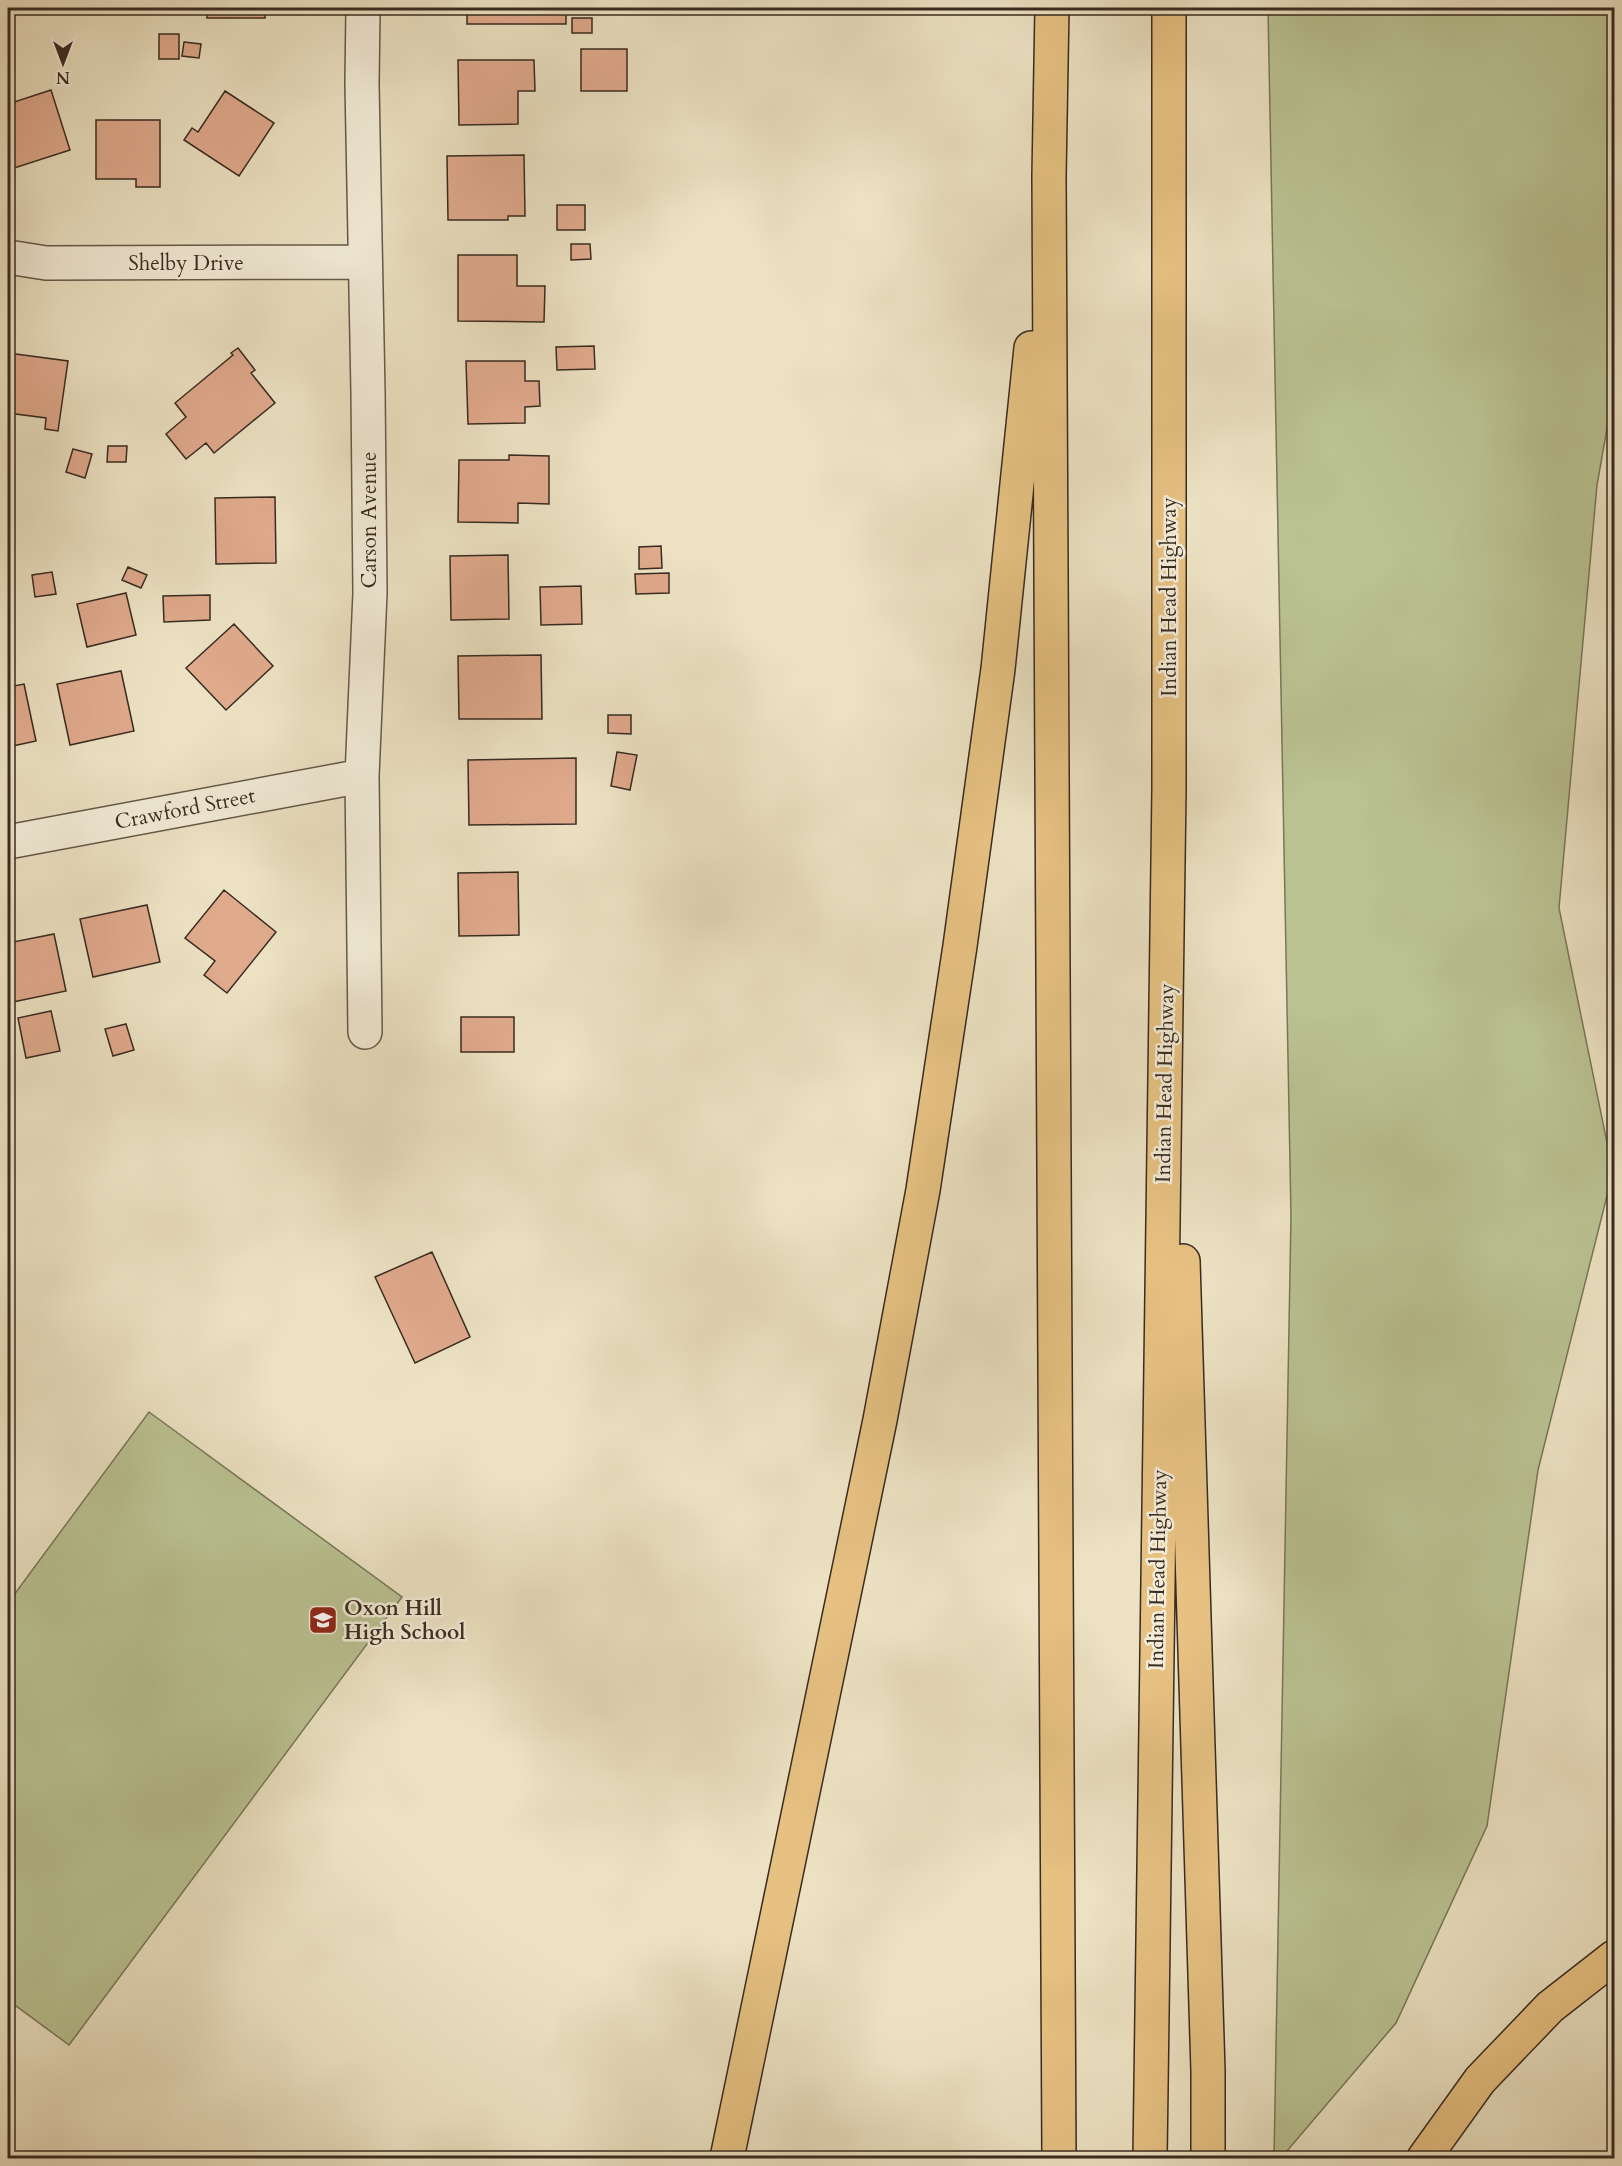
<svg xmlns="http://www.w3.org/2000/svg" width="1622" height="2166" font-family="Cardo,serif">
	<rect width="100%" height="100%" fill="#ece2c3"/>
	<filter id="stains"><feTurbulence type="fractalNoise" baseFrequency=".00333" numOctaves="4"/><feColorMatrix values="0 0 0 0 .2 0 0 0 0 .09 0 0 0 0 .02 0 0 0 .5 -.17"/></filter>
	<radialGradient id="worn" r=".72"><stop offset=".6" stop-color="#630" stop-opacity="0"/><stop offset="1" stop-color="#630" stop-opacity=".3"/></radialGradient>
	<path fill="#bac292" stroke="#79765a" stroke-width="1.5" d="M 1268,8 L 1614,8 L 1614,389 L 1597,485 L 1559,908 L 1613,1172 L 1538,1470 L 1487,1826 L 1396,2023 L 1281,2158 L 1274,2158 L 1291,1216 Z
		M 149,1412 L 402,1597 L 69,2045 L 8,2000 L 8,1603 Z"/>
	<path fill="#e0aa8d" stroke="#382b21" stroke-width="1.5" d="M 8,8 L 61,8 L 61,10 L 8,9 Z
		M 207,8 L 265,8 L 265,18 L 207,18 Z
		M 467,8 L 566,8 L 566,24 L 467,24 Z
		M 572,18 L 592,18 L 592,33 L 572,33 Z
		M 159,34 L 179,34 L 179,59 L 159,59 Z
		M 184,42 L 201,44 L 199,58 L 182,56 Z
		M 581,49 L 627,49 L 627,91 L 581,91 Z
		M 458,60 L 534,60 L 535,91 L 518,91 L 518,124 L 459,125 Z
		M 51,90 L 70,150 L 8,170 L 8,104 Z
		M 225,91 L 274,123 L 239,176 L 184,140 L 192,128 L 198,132 Z
		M 96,120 L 160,120 L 160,187 L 136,187 L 136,179 L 96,179 Z
		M 524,155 L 525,216 L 508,216 L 508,220 L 448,220 L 447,156 Z
		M 557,205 L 585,205 L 585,230 L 557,230 Z
		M 571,244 L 590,244 L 591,259 L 571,260 Z
		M 458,255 L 517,255 L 517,286 L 545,286 L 544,322 L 458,321 Z
		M 594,346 L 595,369 L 557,370 L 556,347 Z
		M 238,348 L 255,370 L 251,373 L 275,403 L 214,453 L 206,443 L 186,459 L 166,434 L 186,417 L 175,403 L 233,355 L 231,353 Z
		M 8,353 L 68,361 L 58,431 L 45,429 L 46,418 L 8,413 Z
		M 466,361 L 525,361 L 525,381 L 539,381 L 540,406 L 525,407 L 525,423 L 468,424 Z
		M 108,446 L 127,446 L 126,462 L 107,462 Z
		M 73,449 L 92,454 L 85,478 L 66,472 Z
		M 509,455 L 549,456 L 549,504 L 518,503 L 518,523 L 458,522 L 459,460 L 509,460 Z
		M 275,497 L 276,563 L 216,564 L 215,498 Z
		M 661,546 L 662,568 L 639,569 L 639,547 Z
		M 508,555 L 509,619 L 451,620 L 450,556 Z
		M 128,567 L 147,575 L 141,588 L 122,580 Z
		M 52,572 L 56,594 L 35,597 L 32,575 Z
		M 669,573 L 669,593 L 636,594 L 635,574 Z
		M 581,586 L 582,624 L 541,625 L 540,587 Z
		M 126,593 L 136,635 L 87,647 L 77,604 Z
		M 210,595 L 210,620 L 164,622 L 163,596 Z
		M 234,624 L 273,666 L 226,710 L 186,668 Z
		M 541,655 L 542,719 L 459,719 L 458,656 Z
		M 121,671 L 134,731 L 70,745 L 57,684 Z
		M 24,684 L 36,741 L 8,747 L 8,687 Z
		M 608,715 L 631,715 L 631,734 L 608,733 Z
		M 617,752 L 637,755 L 630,790 L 611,786 Z
		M 576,758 L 576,824 L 469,825 L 468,760 Z
		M 518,872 L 519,935 L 459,936 L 458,873 Z
		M 224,890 L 276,932 L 227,993 L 204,975 L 215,961 L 185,938 Z
		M 147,905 L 160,962 L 93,977 L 80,919 Z
		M 54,934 L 66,991 L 8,1003 L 8,943 Z
		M 51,1011 L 60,1051 L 26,1058 L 18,1018 Z
		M 461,1017 L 514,1017 L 514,1052 L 461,1052 Z
		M 126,1024 L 134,1050 L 113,1056 L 105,1029 Z
		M 432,1252 L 470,1337 L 415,1363 L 375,1277 Z"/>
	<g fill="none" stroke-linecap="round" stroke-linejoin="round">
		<g stroke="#65594a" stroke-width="36">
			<path id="street" d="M 363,8 L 362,84 L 368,392 L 370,593 L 362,776 L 365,1032
				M 8,257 L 46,263 L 365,262
				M 8,842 L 362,776"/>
		</g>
		<g stroke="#382b21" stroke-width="36">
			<path id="highway" d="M 1052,8 L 1049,176 L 1059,2158
				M 1183,1261 L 1208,2071 L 1208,2158
				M 727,2158 L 880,1420 L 923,1190 L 960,946 L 998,669 L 1031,348
				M 1150,2158 L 1169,789 L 1169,8
				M 1424,2158 L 1480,2080 L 1550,2007 L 1614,1957"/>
		</g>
		<use href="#street" stroke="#f3ecd8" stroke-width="33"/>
		<use href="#highway" stroke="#e6c182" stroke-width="33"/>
	</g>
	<defs>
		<g id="school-square" transform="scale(1.5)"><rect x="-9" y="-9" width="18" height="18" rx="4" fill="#8f2418" stroke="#f3ecd8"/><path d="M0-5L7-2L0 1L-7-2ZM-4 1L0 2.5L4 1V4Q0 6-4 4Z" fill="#fff"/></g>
	</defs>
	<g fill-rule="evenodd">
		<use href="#school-square" x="323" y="1620"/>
	</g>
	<g text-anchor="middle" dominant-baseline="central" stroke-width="5" stroke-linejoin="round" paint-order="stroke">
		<g font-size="21" fill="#382b21" stroke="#f3ecd8">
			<text x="186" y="263">Shelby Drive</text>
			<text transform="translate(369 520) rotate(-90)">Carson Avenue</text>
			<text transform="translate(1169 597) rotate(-90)">Indian Head Highway</text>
			<text transform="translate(185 809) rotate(-11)">Crawford Street</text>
			<text transform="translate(1165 1083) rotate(-89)">Indian Head Highway</text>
			<text transform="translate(1158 1569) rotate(-89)">Indian Head Highway</text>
		</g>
		<g font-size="21" font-weight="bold" fill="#382b21" stroke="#f3ecd8" text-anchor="start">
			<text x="344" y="1608">Oxon Hill<tspan x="344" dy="24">High School</tspan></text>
		</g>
	</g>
	<rect width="1622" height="2166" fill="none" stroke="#ece2c3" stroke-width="30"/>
	<rect x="9" y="9" width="1604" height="2148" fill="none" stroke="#382b21" stroke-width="3"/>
	<rect x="15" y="15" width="1592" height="2136" fill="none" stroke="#382b21" stroke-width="1.5"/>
	<g transform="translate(63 63) rotate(180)" stroke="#f3ecd8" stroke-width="4.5" paint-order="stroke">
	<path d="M0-4.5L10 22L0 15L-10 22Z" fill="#382b21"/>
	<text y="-9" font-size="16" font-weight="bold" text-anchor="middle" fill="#382b21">N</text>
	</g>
	<rect width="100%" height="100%" filter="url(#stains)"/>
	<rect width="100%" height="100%" fill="url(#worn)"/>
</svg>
